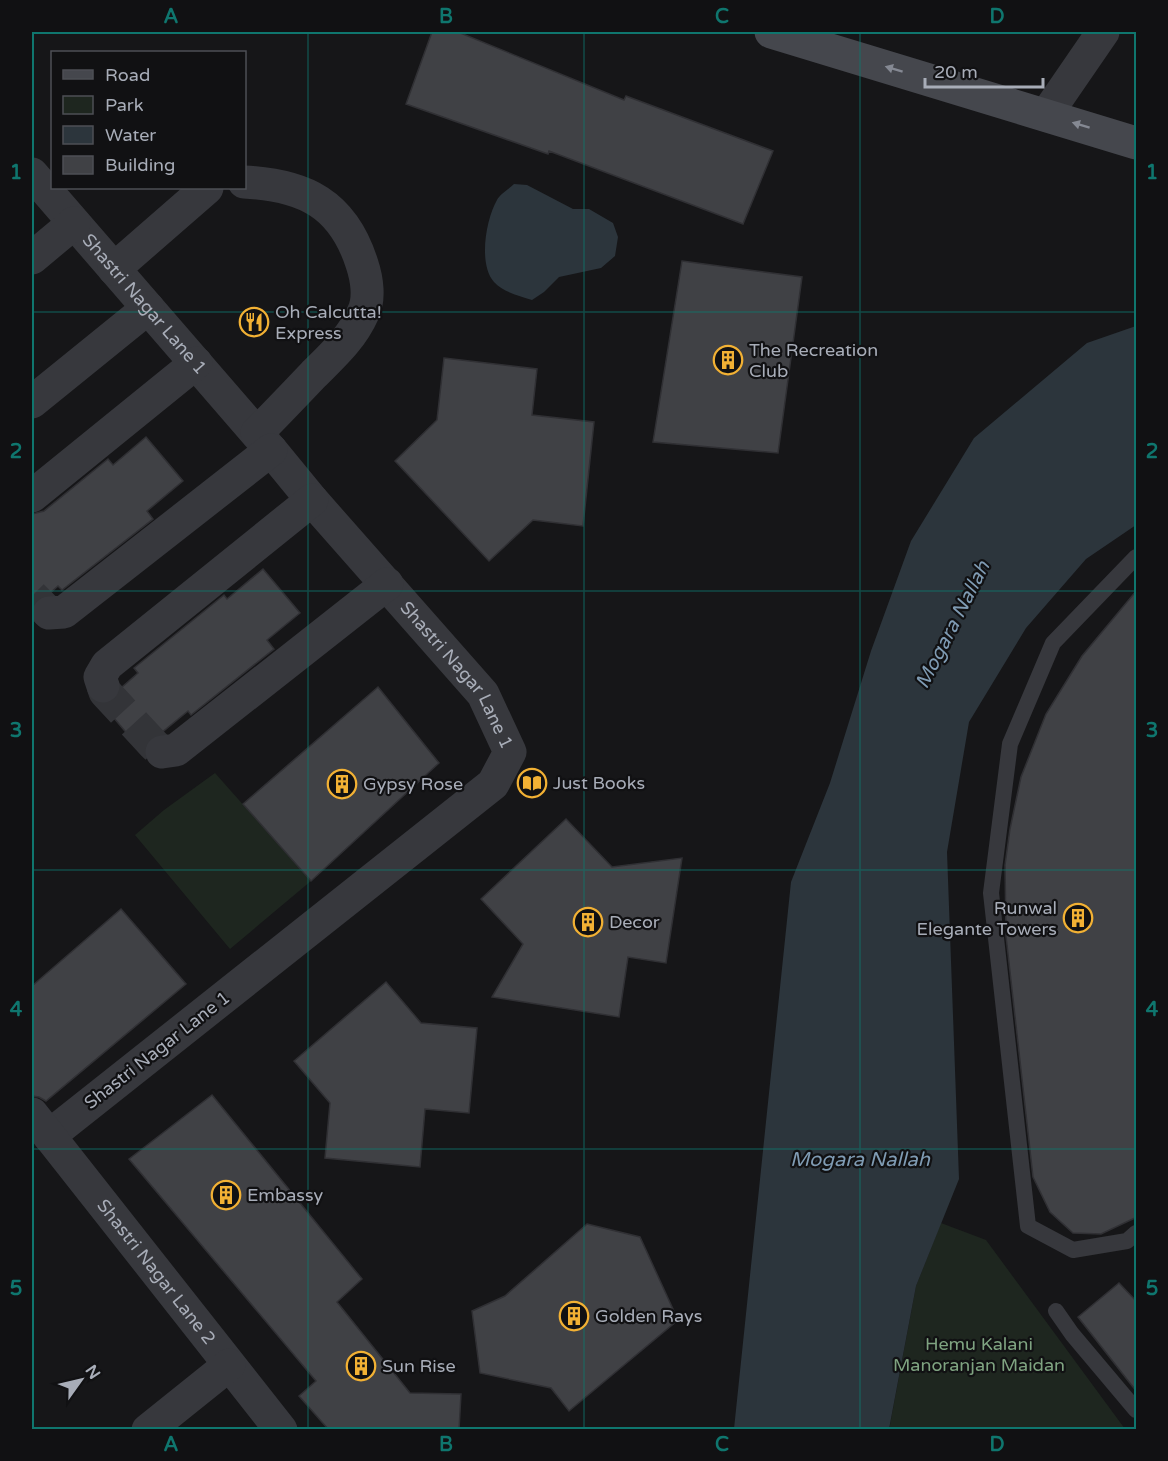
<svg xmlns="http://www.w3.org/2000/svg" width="1168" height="1461" font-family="'Varela Round',sans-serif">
	<rect width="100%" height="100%" fill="#161618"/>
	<path fill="#1e261f" d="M 215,773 L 311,881 L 230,949 L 135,835 L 164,810 Z
		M 941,1223 L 986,1240 L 1125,1429 L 889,1430 L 916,1286 Z"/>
	<path fill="#2c353c" d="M 514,184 L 527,185 L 573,209 L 589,209 L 613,223 L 618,237 L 615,256 L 601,268 L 559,277 L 544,292 L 532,300 C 519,296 503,292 494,282 C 478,264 486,219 497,200 C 500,194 509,189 514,184 Z
		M 1136,326 L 1136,525 L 1086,559 L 1026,628 L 969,722 L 947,852 L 959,1179 L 916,1286 L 889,1429 L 734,1429 L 791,882 L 830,783 L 871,651 L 911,541 L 974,438 L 1087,343 Z"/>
	<path fill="#404145" stroke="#303034" stroke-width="1.5" d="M 432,32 L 458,32 L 624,100 L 626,96 L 773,151 L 743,224 L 549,151 L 548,154 L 406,104 Z
		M 682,261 L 802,277 L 778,453 L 653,442 Z
		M 444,358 L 537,369 L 532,415 L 594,422 L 583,526 L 533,520 L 489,561 L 395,461 L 437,420 Z
		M 146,437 L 183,481 L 147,511 L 153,519 L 62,590 L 58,586 L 49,594 L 38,598 L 32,608 L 32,514 L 44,511 L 108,459 L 113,465 Z
		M 263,569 L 300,613 L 267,640 L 274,649 L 191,715 L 188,711 L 161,733 L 151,737 L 141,750 L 102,704 L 109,704 L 117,698 L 121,688 L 138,673 L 134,668 L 224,595 L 227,599 Z
		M 1137,590 L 1137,1217 L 1101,1234 L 1073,1233 L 1050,1212 L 1033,1177 L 1006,936 L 1005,865 L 1010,829 L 1021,777 L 1046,714 L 1082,656 Z
		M 378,687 L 439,763 L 311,881 L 243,804 Z
		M 566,819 L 612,867 L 682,858 L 666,963 L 628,957 L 619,1017 L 492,997 L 523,944 L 481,899 Z
		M 121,909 L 186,984 L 46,1101 L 39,1097 L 32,1096 L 32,986 Z
		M 386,982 L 421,1023 L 477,1028 L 469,1113 L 425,1109 L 420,1167 L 325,1158 L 330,1103 L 294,1061 Z
		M 212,1095 L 362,1279 L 337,1302 L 410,1393 L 461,1394 L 459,1430 L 329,1430 L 299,1396 L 316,1381 L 129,1159 Z
		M 587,1224 L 640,1237 L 678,1320 L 569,1411 L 551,1388 L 480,1373 L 472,1311 L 505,1296 Z
		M 1119,1283 L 1137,1302 L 1137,1392 L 1078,1317 Z"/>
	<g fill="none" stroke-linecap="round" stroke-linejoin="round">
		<path stroke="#333438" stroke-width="33" stroke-dasharray="33 16" stroke-linecap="butt" d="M 32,596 L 49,613
			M 103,686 L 105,692 L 154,745 L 162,752"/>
		<path stroke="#37383d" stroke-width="16" d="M 1136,557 L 1053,643 L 1010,744 L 991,893 L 1028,1226 L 1073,1250 L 1127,1241 L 1136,1233
			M 1056,1311 L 1072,1334 L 1136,1410"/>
		<g stroke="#37383d" stroke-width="33">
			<path d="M 1046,115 L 1103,32"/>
			<path id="s1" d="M 32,174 L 271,450 L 312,500 L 483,694 L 510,752 L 493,784 L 49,1136"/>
			<path d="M 244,182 C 305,185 343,204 362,264 C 367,279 370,299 363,313 C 352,338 333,355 314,374 C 295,394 276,414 257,433"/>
			<path d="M 32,258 L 74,223"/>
			<path d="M 114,269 L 207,188"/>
			<path d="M 32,402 L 148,308"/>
			<path d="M 32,496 L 196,363"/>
			<path d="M 49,613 L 64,612 L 271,450"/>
			<path d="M 103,686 L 100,677 L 107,665 L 312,500"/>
			<path d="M 162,752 L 176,750 L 387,584"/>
			<path id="s2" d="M 32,1114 L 281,1430"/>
			<path d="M 148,1430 L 229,1365"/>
		</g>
		<path stroke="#45474d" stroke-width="33" d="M 771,32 L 1136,143"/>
	</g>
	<defs><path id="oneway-solid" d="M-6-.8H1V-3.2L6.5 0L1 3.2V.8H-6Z" transform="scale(1.5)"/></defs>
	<g fill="#858993">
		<use href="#oneway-solid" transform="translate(894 69) rotate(-163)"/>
		<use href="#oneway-solid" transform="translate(1081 125) rotate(-163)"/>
	</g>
	<path fill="none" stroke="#0f766e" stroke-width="1.5" stroke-opacity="0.55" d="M 308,32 L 308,1430M 584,32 L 584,1430M 860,32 L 860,1430M 32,312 L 1136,312M 32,591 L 1136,591M 32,870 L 1136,870M 32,1149 L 1136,1149"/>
	<defs>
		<g id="restaurant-ring" transform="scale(1.5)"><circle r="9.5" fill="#111113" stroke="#f2b134" stroke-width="1.5"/><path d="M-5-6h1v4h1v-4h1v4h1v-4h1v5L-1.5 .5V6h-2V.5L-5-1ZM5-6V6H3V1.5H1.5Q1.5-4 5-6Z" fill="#f2b134"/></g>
		<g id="building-ring" transform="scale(1.5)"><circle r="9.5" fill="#111113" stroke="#f2b134" stroke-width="1.5"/><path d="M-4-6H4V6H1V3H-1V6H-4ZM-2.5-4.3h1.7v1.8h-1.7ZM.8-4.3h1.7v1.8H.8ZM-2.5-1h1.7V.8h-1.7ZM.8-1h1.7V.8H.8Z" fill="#f2b134"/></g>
		<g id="library-ring" transform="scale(1.5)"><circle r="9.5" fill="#111113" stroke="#f2b134" stroke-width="1.5"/><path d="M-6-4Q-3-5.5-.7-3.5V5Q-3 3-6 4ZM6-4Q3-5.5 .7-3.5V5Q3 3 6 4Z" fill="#f2b134"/></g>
	</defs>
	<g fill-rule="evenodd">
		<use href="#restaurant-ring" x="254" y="322"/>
		<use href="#building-ring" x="728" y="360"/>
		<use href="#library-ring" x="532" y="783"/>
		<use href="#building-ring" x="342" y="784"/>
		<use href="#building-ring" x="1078" y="918"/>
		<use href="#building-ring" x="588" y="922"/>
		<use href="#building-ring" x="226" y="1195"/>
		<use href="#building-ring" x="574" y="1316"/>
		<use href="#building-ring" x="361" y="1366"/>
	</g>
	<g text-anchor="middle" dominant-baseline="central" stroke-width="4.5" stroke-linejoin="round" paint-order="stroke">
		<g font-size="18" fill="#a8adb8" stroke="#111113">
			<text stroke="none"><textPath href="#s1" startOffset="172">Shastri Nagar Lane 1</textPath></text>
			<text stroke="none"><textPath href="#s1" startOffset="658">Shastri Nagar Lane 1</textPath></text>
			<text transform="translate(157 1050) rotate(-38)">Shastri Nagar Lane 1</text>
			<text stroke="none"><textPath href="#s2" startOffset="201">Shastri Nagar Lane 2</textPath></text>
		</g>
		<g font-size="18" fill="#a8adb8" stroke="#111113" text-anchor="start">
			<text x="275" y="312">Oh Calcutta!<tspan x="275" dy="21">Express</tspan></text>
			<text x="749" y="350">The Recreation<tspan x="749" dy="21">Club</tspan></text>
			<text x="553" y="783">Just Books</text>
			<text x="363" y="784">Gypsy Rose</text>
			<text x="1057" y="908" text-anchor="end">Runwal<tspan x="1057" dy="21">Elegante Towers</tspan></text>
			<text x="609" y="922">Decor</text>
			<text x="247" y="1195">Embassy</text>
			<text x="595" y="1316">Golden Rays</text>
			<text x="382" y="1366">Sun Rise</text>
		</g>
		<g font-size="18" fill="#7fa381" stroke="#111113">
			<text x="979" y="1344">Hemu Kalani<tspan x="979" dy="21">Manoranjan Maidan</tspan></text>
		</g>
		<g font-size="20" font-style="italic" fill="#7f9bb3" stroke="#111113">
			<text transform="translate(953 625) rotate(-63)">Mogara Nallah</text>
			<text x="860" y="1160">Mogara Nallah</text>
		</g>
	</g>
	<rect width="1168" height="1461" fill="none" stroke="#111113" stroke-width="66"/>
	<rect x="51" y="51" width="195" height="138" fill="#111113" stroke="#4d4f55" stroke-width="1.5"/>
	<rect x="63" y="70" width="30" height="9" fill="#45474d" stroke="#4d4f55" stroke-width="1.5"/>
	<text x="105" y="81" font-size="18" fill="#a8adb8">Road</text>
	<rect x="63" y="96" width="30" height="18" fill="#1e261f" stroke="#4d4f55" stroke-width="1.5"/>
	<text x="105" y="111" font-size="18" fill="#a8adb8">Park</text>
	<rect x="63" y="126" width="30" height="18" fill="#2c353c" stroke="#4d4f55" stroke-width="1.5"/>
	<text x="105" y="141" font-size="18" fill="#a8adb8">Water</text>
	<rect x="63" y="156" width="30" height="18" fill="#404145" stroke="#4d4f55" stroke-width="1.5"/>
	<text x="105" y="171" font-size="18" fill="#a8adb8">Building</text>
	<g transform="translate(81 1380) rotate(56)" stroke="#111113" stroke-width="4.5" paint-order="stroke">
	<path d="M0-4.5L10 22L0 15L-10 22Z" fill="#a8adb8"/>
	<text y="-9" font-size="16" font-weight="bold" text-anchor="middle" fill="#a8adb8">N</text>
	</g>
	<path d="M925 78v9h118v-9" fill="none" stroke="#a8adb8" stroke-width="3"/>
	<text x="934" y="78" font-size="18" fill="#a8adb8" stroke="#111113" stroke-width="4.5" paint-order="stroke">20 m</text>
	<rect x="33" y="33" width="1102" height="1395" fill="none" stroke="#0f766e" stroke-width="2"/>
	<g font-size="20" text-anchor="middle" font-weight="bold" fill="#0f766e">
		<text x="171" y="23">A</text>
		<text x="446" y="23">B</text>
		<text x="722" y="23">C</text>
		<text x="997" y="23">D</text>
		<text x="16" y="179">1</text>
		<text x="1152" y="179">1</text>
		<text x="16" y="458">2</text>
		<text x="1152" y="458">2</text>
		<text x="16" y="737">3</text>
		<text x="1152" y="737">3</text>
		<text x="16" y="1016">4</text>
		<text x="1152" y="1016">4</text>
		<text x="16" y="1295">5</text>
		<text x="1152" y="1295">5</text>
		<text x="171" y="1451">A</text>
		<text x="446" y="1451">B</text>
		<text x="722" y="1451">C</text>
		<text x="997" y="1451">D</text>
	</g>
</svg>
